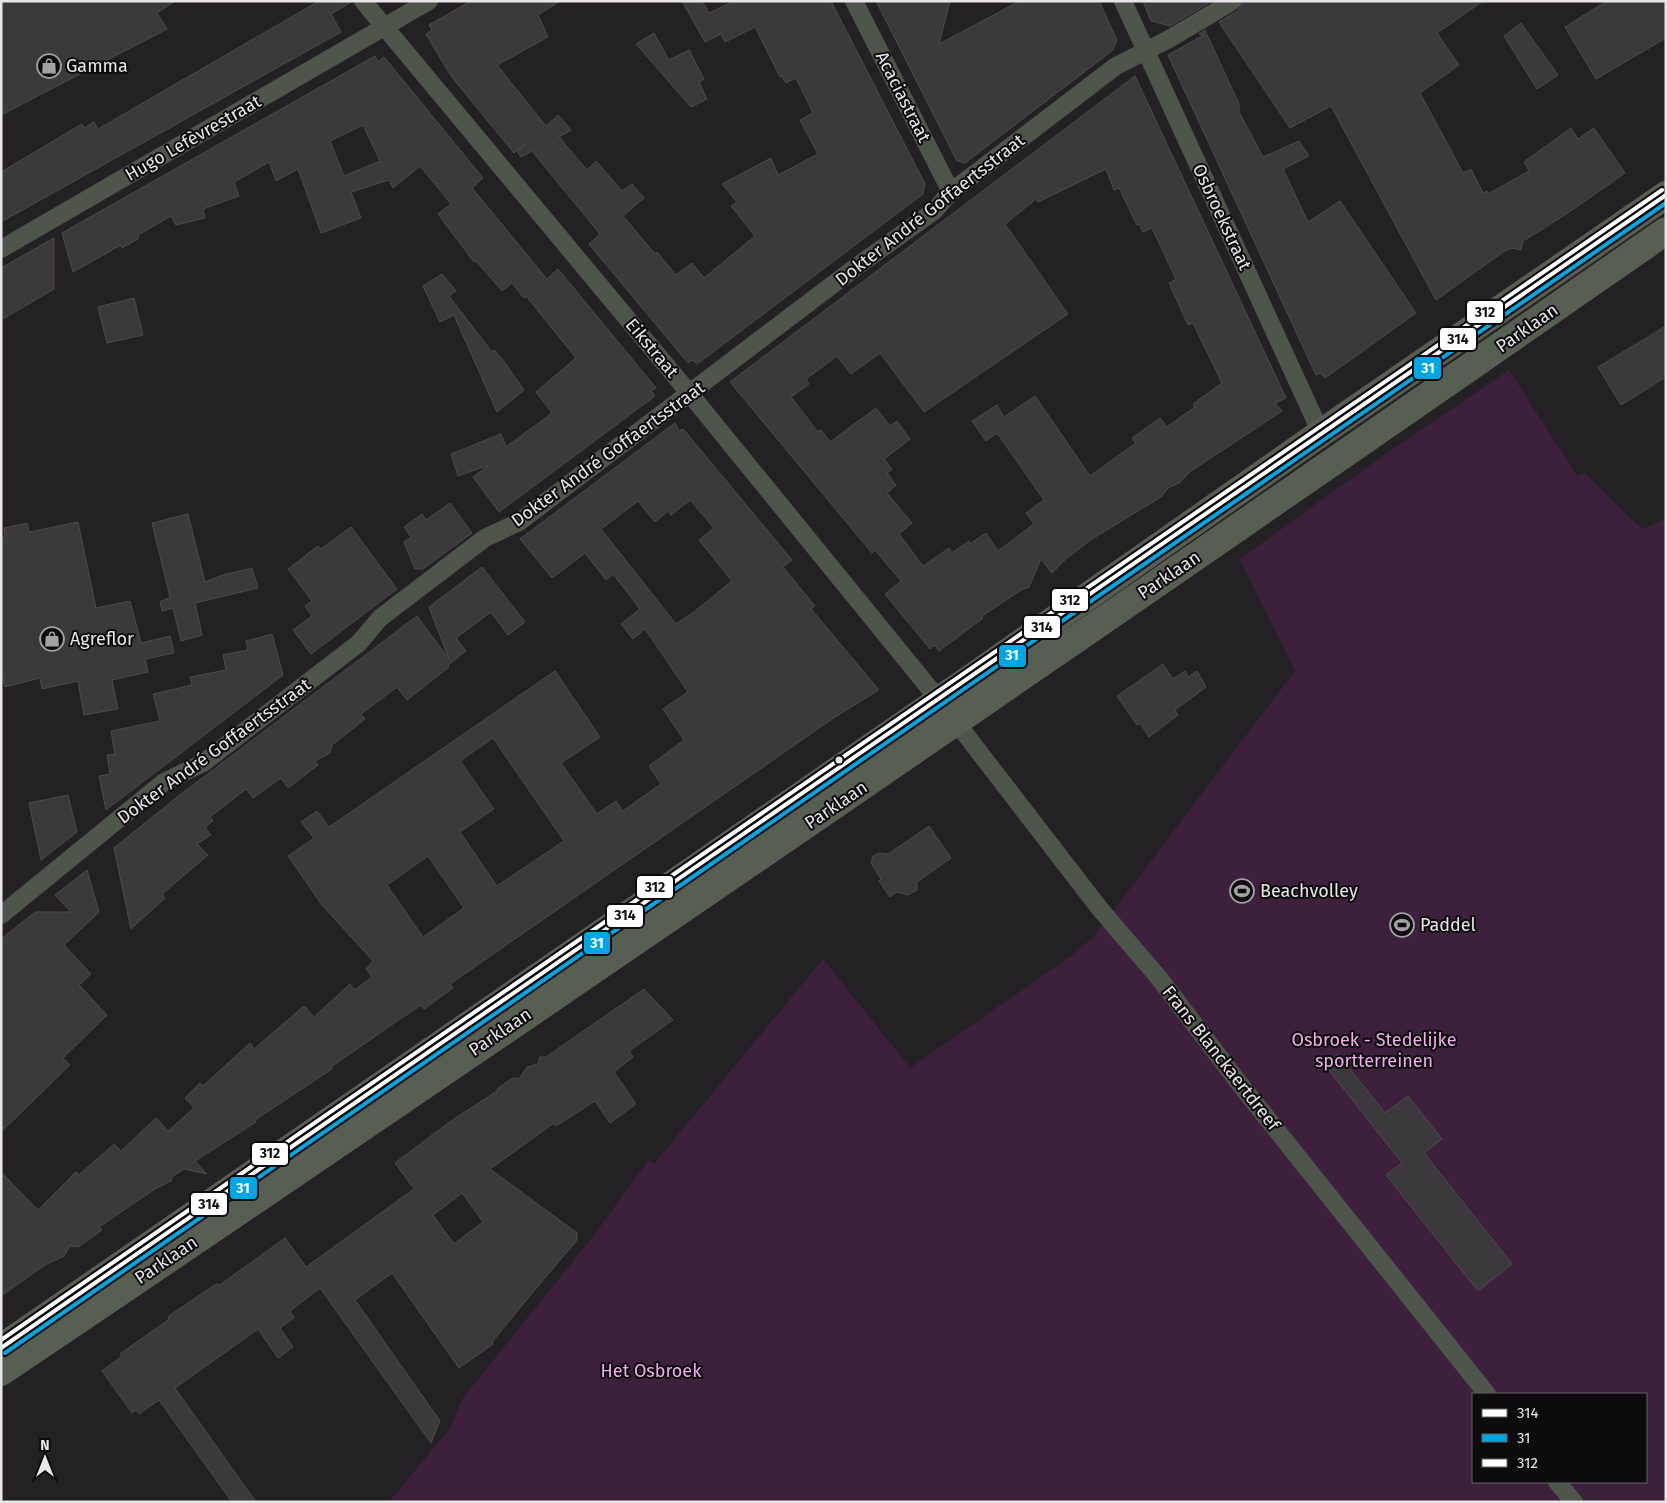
<svg xmlns="http://www.w3.org/2000/svg" width="1667" height="1503" font-family="'Fira Sans',sans-serif">
	<rect width="100%" height="100%" fill="#242124"/>
	<path fill="#3d213c" fill-rule="evenodd" d="M 1509,370 L 1577,476 L 1585,473 L 1642,529 L 1666,519 L 1666,1502 L 389,1502 L 450,1428 L 463,1398 L 595,1234 L 649,1159 L 654,1164 L 823,959 L 910,1068 L 1074,954 L 1094,936 L 1295,671 L 1240,559 L 1380,458 ZM 1473,1394 L 1646,1394 L 1646,1482 L 1473,1482 Z"/>
	<path fill="#3b393b" stroke="#4e4b4e" fill-rule="evenodd" d="M 1,1 L 175,1 L 157,13 L 167,29 L 1,115 Z
		M 319,1 L 353,1 L 331,14 L 341,32 L 1,222 L 1,172 L 82,124 L 84,128 L 94,122 L 98,129 Z
		M 471,1 L 560,1 L 538,15 L 548,37 L 497,65 L 546,126 L 558,115 L 571,130 L 559,137 L 587,170 L 596,161 L 622,191 L 632,184 L 644,198 L 623,216 L 655,254 L 657,252 L 676,275 L 692,263 L 704,278 L 755,236 L 731,206 L 737,202 L 722,184 L 771,158 L 778,175 L 818,154 L 800,120 L 813,113 L 796,78 L 786,83 L 782,76 L 780,77 L 755,27 L 725,42 L 721,34 L 705,42 L 682,1 L 702,1 L 709,13 L 734,1 L 831,1 L 925,184 L 923,194 L 697,364 L 693,360 L 688,363 L 589,244 L 600,234 L 550,173 L 532,151 L 521,157 L 517,151 L 525,144 L 514,153 L 451,76 L 426,34 L 432,30 L 429,25 Z
		M 876,1 L 950,1 L 939,44 L 1020,1 L 1099,1 L 1117,40 L 1113,50 L 965,163 L 957,161 Z
		M 1143,1 L 1212,1 L 1170,26 L 1151,21 Z
		M 1244,1 L 1483,1 L 1437,33 L 1459,65 L 1420,93 L 1463,173 L 1471,169 L 1483,193 L 1487,191 L 1488,194 L 1529,171 L 1524,162 L 1571,128 L 1578,139 L 1594,128 L 1625,173 L 1565,215 L 1523,241 L 1521,250 L 1512,248 L 1503,252 L 1436,300 L 1331,106 L 1290,128 L 1219,22 L 1239,10 Z
		M 1607,1 L 1666,1 L 1666,38 L 1596,79 L 1565,27 Z
		M 1521,23 L 1558,75 L 1537,89 L 1504,36 Z
		M 1205,30 L 1239,104 L 1239,112 L 1263,157 L 1299,141 L 1309,156 L 1283,169 L 1308,222 L 1340,201 L 1416,313 L 1325,378 L 1320,373 L 1316,375 L 1168,55 L 1204,35 L 1199,34 Z
		M 654,33 L 669,60 L 689,50 L 704,79 L 699,82 L 707,99 L 691,107 L 636,44 Z
		M 375,56 L 378,62 L 384,57 L 483,178 L 472,188 L 547,279 L 558,269 L 656,388 L 651,391 L 655,396 L 499,512 L 473,477 L 489,465 L 458,476 L 451,454 L 501,434 L 506,447 L 552,413 L 536,392 L 576,358 L 526,296 L 524,298 L 512,283 L 502,291 L 476,261 L 474,262 L 438,214 L 451,204 L 420,166 L 393,188 L 389,180 L 351,192 L 361,218 L 321,233 L 298,169 L 276,181 L 269,162 L 234,182 L 239,196 L 203,209 L 205,218 L 176,225 L 171,216 L 138,235 L 138,239 L 122,248 L 121,245 L 73,272 L 62,233 ZM 363,125 L 380,161 L 344,176 L 330,141 Z
		M 1135,76 L 1286,398 L 1275,403 L 1282,411 L 1191,471 L 1179,483 L 1168,488 L 1161,497 L 1092,539 L 1067,558 L 1052,573 L 1041,559 L 1029,587 L 1021,590 L 982,616 L 983,618 L 939,651 L 935,645 L 930,649 L 885,594 L 901,581 L 875,550 L 872,553 L 730,382 ZM 1106,169 L 1114,190 L 1119,188 L 1137,225 L 1139,224 L 1143,232 L 1152,228 L 1176,279 L 1169,283 L 1188,325 L 1193,323 L 1222,383 L 1193,404 L 1195,407 L 1167,427 L 1160,418 L 1132,438 L 1136,443 L 1090,476 L 1035,396 L 1004,417 L 997,405 L 972,421 L 986,441 L 997,433 L 1044,500 L 1026,513 L 1034,524 L 998,551 L 986,533 L 970,544 L 969,541 L 952,553 L 949,548 L 923,566 L 899,534 L 912,523 L 887,493 L 896,485 L 887,473 L 892,469 L 884,459 L 910,439 L 897,421 L 890,426 L 876,408 L 830,442 L 821,430 L 818,432 L 791,397 L 809,384 L 806,379 L 837,356 L 851,374 L 880,353 L 924,412 L 1068,314 L 1005,224 L 1036,199 L 1038,202 Z
		M 54,238 L 54,289 L 1,320 L 1,268 Z
		M 442,274 L 456,291 L 449,296 L 492,352 L 494,350 L 503,360 L 524,390 L 497,412 L 454,315 L 440,322 L 423,286 Z
		M 134,298 L 143,335 L 107,343 L 98,307 Z
		M 1666,326 L 1666,377 L 1621,405 L 1598,367 Z
		M 675,423 L 679,431 L 683,429 L 689,436 L 792,560 L 783,567 L 815,606 L 811,609 L 879,690 L 835,717 L 450,984 L 453,988 L 424,1009 L 421,1005 L 387,1028 L 331,1067 L 332,1069 L 255,1120 L 256,1122 L 195,1161 L 207,1174 L 184,1169 L 173,1176 L 171,1181 L 155,1189 L 99,1227 L 102,1230 L 91,1238 L 78,1247 L 70,1246 L 64,1256 L 45,1265 L 1,1296 L 1,1172 L 38,1210 L 76,1172 L 79,1175 L 114,1144 L 121,1151 L 156,1118 L 168,1131 L 194,1108 L 185,1098 L 200,1083 L 203,1086 L 250,1043 L 254,1049 L 304,1006 L 314,1017 L 350,984 L 355,990 L 372,977 L 366,969 L 373,961 L 322,905 L 288,856 L 314,838 L 301,822 L 317,811 L 329,827 L 555,671 L 600,737 L 561,763 L 597,814 L 616,801 L 623,811 L 661,784 L 649,766 L 684,740 L 663,709 L 688,692 L 645,629 L 633,639 L 621,624 L 640,609 L 613,574 L 606,580 L 585,553 L 552,578 L 520,539 ZM 690,500 L 714,528 L 699,540 L 732,581 L 694,612 L 676,624 L 601,529 L 638,501 L 655,522 L 668,511 L 671,515 ZM 493,738 L 564,841 L 497,886 L 460,832 L 494,809 L 460,761 ZM 428,856 L 464,908 L 423,937 L 387,885 Z
		M 450,503 L 472,533 L 423,569 L 415,569 L 404,542 L 411,537 L 404,527 L 422,514 L 426,520 Z
		M 188,514 L 205,582 L 223,575 L 252,568 L 258,588 L 195,603 L 202,635 L 181,641 L 173,608 L 162,611 L 160,602 L 170,597 L 152,523 Z
		M 78,522 L 96,608 L 130,601 L 141,643 L 170,636 L 174,653 L 145,659 L 148,672 L 112,680 L 118,709 L 84,715 L 78,681 L 42,689 L 40,678 L 5,687 L 1,670 L 1,538 L 5,537 L 4,528 L 27,523 L 29,532 Z
		M 351,527 L 397,589 L 311,654 L 293,630 L 312,616 L 305,606 L 312,601 L 288,569 L 318,546 L 321,549 Z
		M 482,567 L 525,622 L 508,635 L 491,612 L 456,638 L 466,651 L 448,665 L 449,667 L 407,700 L 397,687 L 361,714 L 365,719 L 332,745 L 330,753 L 315,761 L 318,765 L 288,788 L 281,778 L 253,798 L 246,789 L 210,817 L 213,821 L 205,827 L 211,835 L 197,844 L 208,855 L 162,894 L 165,898 L 131,929 L 114,848 L 181,794 L 417,616 L 449,659 L 429,607 Z
		M 272,634 L 283,675 L 106,810 L 99,776 L 110,774 L 107,755 L 115,754 L 111,731 L 160,721 L 153,694 L 192,685 L 190,677 L 226,670 L 223,655 L 248,650 L 246,641 Z
		M 1163,664 L 1173,679 L 1185,671 L 1188,677 L 1197,671 L 1206,687 L 1175,710 L 1178,715 L 1149,737 L 1140,723 L 1137,725 L 1117,696 Z
		M 68,795 L 77,832 L 41,860 L 29,803 Z
		M 929,826 L 951,858 L 917,882 L 917,890 L 908,895 L 897,892 L 890,897 L 879,881 L 881,879 L 871,863 L 873,856 L 879,853 L 888,854 Z
		M 87,870 L 99,912 L 64,945 L 91,974 L 79,985 L 107,1015 L 63,1058 L 70,1065 L 1,1132 L 1,939 L 35,912 L 71,912 L 55,895 Z
		M 644,989 L 673,1020 L 629,1051 L 633,1057 L 614,1072 L 636,1104 L 610,1123 L 595,1101 L 556,1126 L 554,1123 L 490,1169 L 577,1233 L 577,1240 L 533,1292 L 492,1342 L 493,1344 L 459,1368 L 392,1273 L 355,1300 L 440,1421 L 431,1443 L 320,1288 L 290,1311 L 294,1318 L 280,1328 L 293,1347 L 278,1358 L 258,1329 L 175,1388 L 256,1502 L 232,1502 L 159,1400 L 139,1414 L 136,1410 L 132,1413 L 102,1371 L 122,1356 L 120,1354 L 168,1320 L 169,1316 L 216,1284 L 220,1285 L 285,1238 L 306,1267 L 414,1189 L 395,1163 L 451,1121 L 497,1091 L 498,1088 L 513,1078 L 519,1079 L 527,1067 L 538,1064 L 540,1057 L 546,1057 ZM 462,1193 L 483,1222 L 454,1244 L 433,1215 Z
		M 1338,1054 L 1385,1113 L 1408,1096 L 1442,1139 L 1424,1153 L 1512,1264 L 1478,1291 L 1386,1175 L 1402,1163 L 1325,1065 Z"/>
	<g fill="none" stroke-linecap="round" stroke-linejoin="round">
		<path stroke="#4e554b" stroke-width="18" d="M 363,1 L 690,394 L 939,700 L 1100,909 L 1159,978 L 1243,1088 L 1487,1394
			M 854,1 L 951,192
			M 1123,1 L 1321,433
			M 1,249 L 429,1
			M 1,915 L 164,782 L 203,763 L 359,643 L 380,618 L 485,538 L 519,522 L 856,267 L 934,211 L 951,192 L 1116,66 L 1169,39 L 1233,1
			M 1557,1482 L 1574,1502"/>
		<path stroke="#575e52" stroke-width="28" d="M 1,1348 L 974,676 L 1321,433 L 1666,195
			M 1,1372 C 559,996 1113,615 1666,231"/>
		<g stroke="#0d0b0d" stroke-width="8">
			<path id="bus-1" d="M 1,1348 L 1666,195"/>
		</g>
		<g stroke="#0d0b0d" stroke-width="8">
			<path id="bus-2" d="M 5,1353 L 1666,203"/>
		</g>
		<g stroke="#0d0b0d" stroke-width="8">
			<path id="bus-3" d="M 1,1340 L 1662,190"/>
		</g>
		<use href="#bus-1" stroke="#fff" stroke-width="4"/>
		<use href="#bus-2" stroke="#00a6e2" stroke-width="4"/>
		<use href="#bus-3" stroke="#fff" stroke-width="4"/>
	</g>
	<defs>
		<g id="shop-ring" transform="scale(1.25)"><circle r="9.5" fill="#0d0b0d" stroke="#a4a1a4" stroke-width="1.5"/><path d="M-5-2.5h2.3a2.7 3.5 0 0 1 5.4 0H5L5.5 6h-11ZM-1.5-2.5h3a1.5 2.3 0 0 0-3 0Z" fill="#a4a1a4"/></g>
		<g id="stadium-ring" transform="scale(1.25)"><circle r="9.5" fill="#0d0b0d" stroke="#a4a1a4" stroke-width="1.5"/><path d="M0-5a6.5 5 0 1 0 0 10a6.5 5 0 1 0 0-10ZM-3.5-1.8h7v3.6h-7Z" fill="#a4a1a4"/></g>
	</defs>
	<g fill-rule="evenodd">
		<use href="#shop-ring" x="49" y="66"/>
		<use href="#shop-ring" x="52" y="639"/>
		<use href="#stadium-ring" x="1242" y="891"/>
		<use href="#stadium-ring" x="1402" y="925"/>
	</g>
	<circle fill="#e9e6e9" stroke="#0d0b0d" stroke-width="2" cx="839" cy="760" r="4.5"/>
	<g text-anchor="middle" dominant-baseline="central" stroke-width="4" stroke-linejoin="round" paint-order="stroke">
		<g font-size="18" fill="#e9e6e9" stroke="#0d0b0d" text-anchor="start">
			<text x="66" y="66">Gamma</text>
			<text x="70" y="639">Agreflor</text>
			<text x="1260" y="891">Beachvolley</text>
			<text x="1420" y="925">Paddel</text>
		</g>
		<g font-size="18" fill="#e9e6e9" stroke="#0d0b0d">
			<text transform="translate(903 97) rotate(63)">Acaciastraat</text>
			<text transform="translate(193 138) rotate(-30)">Hugo Lefèvrestraat</text>
			<text transform="translate(930 210) rotate(-38)">Dokter André Goffaertsstraat</text>
			<text transform="translate(1222 217) rotate(65)">Osbroekstraat</text>
			<text transform="translate(1527 328) rotate(-35)">Parklaan</text>
			<text transform="translate(652 348) rotate(50)">Eikstraat</text>
			<text transform="translate(608 454) rotate(-36)">Dokter André Goffaertsstraat</text>
			<text transform="translate(1169 575) rotate(-34)">Parklaan</text>
			<text transform="translate(214 751) rotate(-36)">Dokter André Goffaertsstraat</text>
			<text transform="translate(836 805) rotate(-34)">Parklaan</text>
			<text transform="translate(500 1032) rotate(-34)">Parklaan</text>
			<text transform="translate(1221 1058) rotate(52)">Frans Blanckaertdreef</text>
			<text transform="translate(166 1260) rotate(-34)">Parklaan</text>
		</g>
		<g font-size="18" fill="#efafed" stroke="#0d0b0d">
			<text x="1374" y="1040">Osbroek - Stedelijke<tspan x="1374" dy="21">sportterreinen</tspan></text>
			<text x="651" y="1371">Het Osbroek</text>
		</g>
	</g>
	<g stroke="#0d0b0d" stroke-width="2">
		<rect x="1466" y="300" width="38" height="24" rx="5" fill="#fff"/>
		<rect x="1439" y="327" width="38" height="24" rx="5" fill="#fff"/>
		<rect x="1413" y="356" width="29" height="24" rx="5" fill="#00a6e2"/>
		<rect x="1051" y="588" width="38" height="24" rx="5" fill="#fff"/>
		<rect x="1023" y="615" width="38" height="24" rx="5" fill="#fff"/>
		<rect x="998" y="644" width="29" height="24" rx="5" fill="#00a6e2"/>
		<rect x="636" y="875" width="38" height="24" rx="5" fill="#fff"/>
		<rect x="606" y="904" width="38" height="24" rx="5" fill="#fff"/>
		<rect x="583" y="931" width="28" height="24" rx="5" fill="#00a6e2"/>
		<rect x="251" y="1142" width="38" height="24" rx="5" fill="#fff"/>
		<rect x="229" y="1176" width="29" height="24" rx="5" fill="#00a6e2"/>
		<rect x="190" y="1192" width="38" height="24" rx="5" fill="#fff"/>
	</g>
	<g font-size="14" text-anchor="middle" font-weight="bold" fill="#fff">
		<text x="1428" y="373">31</text>
		<text x="1012" y="660">31</text>
		<text x="597" y="948">31</text>
		<text x="243" y="1193">31</text>
	</g>
	<g font-size="14" text-anchor="middle" font-weight="bold" fill="#111">
		<text x="1485" y="317">312</text>
		<text x="1458" y="344">314</text>
		<text x="1070" y="605">312</text>
		<text x="1042" y="632">314</text>
		<text x="655" y="892">312</text>
		<text x="625" y="920">314</text>
		<text x="270" y="1158">312</text>
		<text x="209" y="1209">314</text>
	</g>
	<rect width="1667" height="1503" fill="none" stroke="#e9e6e9" stroke-width="5"/>
	<rect x="1472" y="1393" width="175" height="90" fill="#0d0b0d" stroke="#656365"/>
	<rect x="1482" y="1409" width="25" height="8" fill="#ffffff" stroke="#656365"/>
	<text x="1517" y="1418" font-size="15" fill="#e9e6e9">314</text>
	<rect x="1482" y="1434" width="25" height="8" fill="#00a6e2" stroke="#656365"/>
	<text x="1517" y="1443" font-size="15" fill="#e9e6e9">31</text>
	<rect x="1482" y="1459" width="25" height="8" fill="#ffffff" stroke="#656365"/>
	<text x="1517" y="1468" font-size="15" fill="#e9e6e9">312</text>
	<g transform="translate(45 1458)" stroke="#0d0b0d" stroke-width="4" paint-order="stroke">
	<path d="M0-4L9 19L0 12L-9 19Z" fill="#e9e6e9"/>
	<text y="-8" font-size="14" font-weight="bold" text-anchor="middle" fill="#e9e6e9">N</text>
	</g>
</svg>
